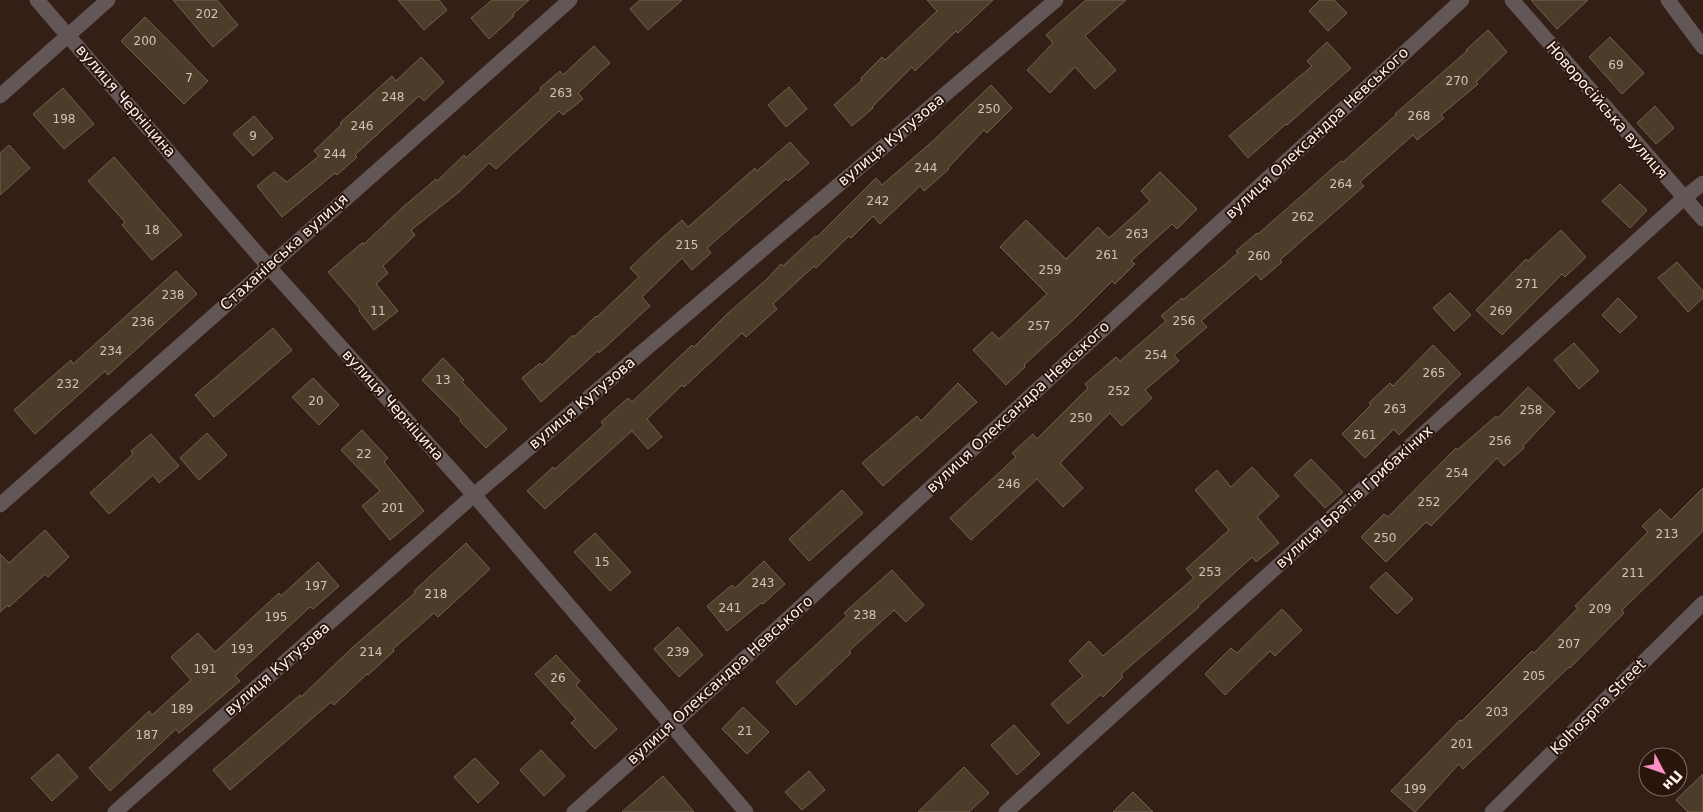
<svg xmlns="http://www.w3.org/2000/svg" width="1703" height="812" font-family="'DejaVu Sans',sans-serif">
	<rect width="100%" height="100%" fill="#341f16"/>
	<path fill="#4c3c2a" stroke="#74624f" d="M 173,0 L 217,0 L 238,25 L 213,47 Z
		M 398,0 L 439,0 L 447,10 L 424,30 Z
		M 492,0 L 529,0 L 513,14 L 514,16 L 489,39 L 471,18 Z
		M 640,0 L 682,0 L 648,30 L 630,9 Z
		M 927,0 L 993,0 L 958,33 L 956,31 L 915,71 L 912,67 L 872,107 L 873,108 L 852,126 L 834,105 L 862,80 L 861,78 L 882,57 L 885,60 L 937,11 Z
		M 1086,0 L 1126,0 L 1085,36 L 1116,70 L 1095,89 L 1075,67 L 1050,93 L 1027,70 L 1053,43 L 1046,35 Z
		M 1320,0 L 1334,0 L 1347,13 L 1328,31 L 1309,11 Z
		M 1531,0 L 1588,0 L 1557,29 Z
		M 145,17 L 208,81 L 184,104 L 121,41 Z
		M 1488,30 L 1507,52 L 1476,82 L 1478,84 L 1441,115 L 1444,118 L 1417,140 L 1413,135 L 1360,182 L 1364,186 L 1280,260 L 1282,262 L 1261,280 L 1256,274 L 1201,321 L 1207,327 L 1174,355 L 1179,361 L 1145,390 L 1152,398 L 1122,426 L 1110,413 L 1060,463 L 1083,488 L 1063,507 L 1037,479 L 971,540 L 950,518 L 1016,457 L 1012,453 L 1033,434 L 1037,439 L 1088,388 L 1085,384 L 1116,357 L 1120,361 L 1166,321 L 1161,316 L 1182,298 L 1183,300 L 1238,253 L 1236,251 L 1257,233 L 1258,234 L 1341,161 L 1343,162 L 1396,115 L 1395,114 L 1467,51 L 1466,50 Z
		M 1610,37 L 1644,73 L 1622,94 L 1589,57 Z
		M 1327,42 L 1351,68 L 1287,125 L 1286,124 L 1248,158 L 1229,136 L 1312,66 L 1307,61 Z
		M 594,46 L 610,63 L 578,93 L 583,99 L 563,115 L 559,111 L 496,169 L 489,163 L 459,192 L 411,230 L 415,235 L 383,266 L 388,273 L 376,284 L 398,311 L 374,330 L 359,311 L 360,309 L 328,272 L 362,243 L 364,244 L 403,207 L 436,179 L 437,181 L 464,155 L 466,158 L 541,90 L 540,88 L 560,71 L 563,75 Z
		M 421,57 L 444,82 L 424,101 L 419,96 L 355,155 L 357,157 L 337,175 L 335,173 L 282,217 L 257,186 L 274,172 L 287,182 L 319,156 L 314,151 L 342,124 L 340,123 L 392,76 L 396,81 Z
		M 991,85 L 1012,108 L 987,133 L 984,130 L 948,168 L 949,169 L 924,191 L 920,186 L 880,224 L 873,216 L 851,238 L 849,236 L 816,268 L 814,266 L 773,304 L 777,309 L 746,337 L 742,333 L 684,387 L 682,385 L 647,419 L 662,437 L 648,449 L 632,431 L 545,509 L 527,491 L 553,467 L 555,469 L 604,425 L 601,422 L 628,398 L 632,402 L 692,345 L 694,347 L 726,315 L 766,280 L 781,264 L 783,266 L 815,236 L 817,237 L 876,178 L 882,185 L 934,140 Z
		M 789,87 L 807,109 L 786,127 L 768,105 Z
		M 63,88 L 94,124 L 64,149 L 33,114 Z
		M 1655,106 L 1674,128 L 1656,144 L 1637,123 Z
		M 254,116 L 273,138 L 253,156 L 233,134 Z
		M 790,142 L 809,163 L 788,181 L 786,179 L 707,248 L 711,253 L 692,270 L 682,258 L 642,297 L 650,306 L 599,353 L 598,351 L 541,402 L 522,378 L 540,363 L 542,365 L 573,335 L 574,337 L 596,316 L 597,317 L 639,277 L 630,268 L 654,245 L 682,220 L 688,227 L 755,168 L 757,171 Z
		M 9,145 L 30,168 L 0,195 L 0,153 Z
		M 114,157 L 182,235 L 152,260 L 122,225 L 125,222 L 88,181 Z
		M 1160,172 L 1197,209 L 1177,229 L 1172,224 L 1131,261 L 1135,264 L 1115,284 L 1112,281 L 1073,320 L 1024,365 L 1025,367 L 1006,385 L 973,350 L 992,332 L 999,339 L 1047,294 L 1000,247 L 1026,220 L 1066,259 L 1098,227 L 1109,238 L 1150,201 L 1141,191 Z
		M 1620,184 L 1647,210 L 1630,228 L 1602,201 Z
		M 1561,230 L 1586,257 L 1565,277 L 1562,274 L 1502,335 L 1476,310 L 1526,259 L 1528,261 Z
		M 1677,262 L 1703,291 L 1703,298 L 1688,312 L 1658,278 Z
		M 176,271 L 197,294 L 108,375 L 105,371 L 35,434 L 14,410 L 71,360 L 73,364 Z
		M 1450,293 L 1471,315 L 1454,331 L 1433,308 Z
		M 1618,298 L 1637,317 L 1620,333 L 1602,315 Z
		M 273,328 L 292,350 L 214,417 L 195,395 Z
		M 1574,343 L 1599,371 L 1579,389 L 1554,360 Z
		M 1433,345 L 1461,374 L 1399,435 L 1394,429 L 1365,458 L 1342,434 L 1371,405 L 1369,403 L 1390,383 L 1393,386 Z
		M 443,358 L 464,380 L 462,382 L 507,429 L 486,448 L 460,421 L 461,419 L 422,380 Z
		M 313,378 L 339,405 L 319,425 L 292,397 Z
		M 958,383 L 977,402 L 883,486 L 862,463 L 917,416 L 921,421 Z
		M 1528,387 L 1555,412 L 1523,446 L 1524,448 L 1504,466 L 1497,458 L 1431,526 L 1426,522 L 1386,562 L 1361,537 L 1384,514 L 1388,517 L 1456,448 L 1457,450 L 1496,416 L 1498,418 Z
		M 362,430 L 388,458 L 384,462 L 424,511 L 390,540 L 362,506 L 380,491 L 341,450 Z
		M 207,433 L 227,455 L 199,480 L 180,458 Z
		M 151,434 L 179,466 L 159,483 L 153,475 L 109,514 L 90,493 L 133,454 L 131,451 Z
		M 1311,459 L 1343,492 L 1325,508 L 1294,475 Z
		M 1252,467 L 1279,496 L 1257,517 L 1279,543 L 1256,562 L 1252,557 L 1198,606 L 1199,607 L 1121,674 L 1123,677 L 1103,697 L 1101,694 L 1068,724 L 1051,704 L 1083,676 L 1069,661 L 1089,641 L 1103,656 L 1194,578 L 1186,569 L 1229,530 L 1195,490 L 1217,470 L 1231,487 Z
		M 1703,488 L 1703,531 L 1622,610 L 1624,613 L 1570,668 L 1569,667 L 1463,769 L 1459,764 L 1415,812 L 1391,791 L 1460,720 L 1462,721 L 1532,651 L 1534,653 L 1578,608 L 1575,606 L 1648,532 L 1642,526 L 1660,509 L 1671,520 Z
		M 842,490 L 863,513 L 809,561 L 789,539 Z
		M 45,530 L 69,557 L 48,577 L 45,574 L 9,607 L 8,605 L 0,612 L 0,554 L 9,563 Z
		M 595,533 L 631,572 L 610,591 L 574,552 Z
		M 466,543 L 490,569 L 438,617 L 434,613 L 393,649 L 394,651 L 368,675 L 367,674 L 334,705 L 331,702 L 230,790 L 213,770 L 300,695 L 301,697 L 353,647 L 415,593 L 414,591 Z
		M 764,561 L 785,584 L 763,604 L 761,603 L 727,631 L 707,606 L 732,585 L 735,588 Z
		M 318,562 L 339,586 L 313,609 L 310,607 L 235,676 L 240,681 L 179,733 L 176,729 L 110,791 L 89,768 L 149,711 L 152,715 L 191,680 L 171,657 L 198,633 L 215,652 L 279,593 L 281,596 Z
		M 892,570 L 924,605 L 906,622 L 894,610 L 849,651 L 851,653 L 796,705 L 776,682 L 847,616 L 844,613 Z
		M 1386,572 L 1413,599 L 1397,614 L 1370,587 Z
		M 1282,609 L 1302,630 L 1275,656 L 1270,651 L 1225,695 L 1205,674 L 1231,648 L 1237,653 Z
		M 678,627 L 703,655 L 679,677 L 654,649 Z
		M 556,655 L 580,681 L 576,685 L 617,729 L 595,749 L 571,723 L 576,719 L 535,674 Z
		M 743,707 L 769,732 L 747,754 L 722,729 Z
		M 1014,725 L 1040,754 L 1017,775 L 991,745 Z
		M 541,750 L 565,776 L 544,796 L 520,770 Z
		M 58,754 L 78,777 L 52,801 L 31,778 Z
		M 475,758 L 499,783 L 478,803 L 454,777 Z
		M 964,767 L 989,793 L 969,812 L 918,812 Z
		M 809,771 L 825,790 L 802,810 L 785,792 Z
		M 1703,774 L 1703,812 L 1688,812 L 1676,800 Z
		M 663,776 L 694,812 L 622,812 Z
		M 1133,792 L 1153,812 L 1113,812 Z"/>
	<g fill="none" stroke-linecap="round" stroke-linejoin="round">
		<path stroke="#635657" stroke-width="15" d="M 37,0 L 268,266 L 474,495 L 746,812
			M 1512,0 L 1703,219
			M 1668,0 L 1703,47
			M 0,96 L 108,0
			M 0,505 L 570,0
			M 115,812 L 474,495 L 1056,0
			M 574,812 L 672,725 L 1462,0
			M 1006,812 L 1684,198 L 1703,183
			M 1492,812 L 1703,603"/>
	</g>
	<g text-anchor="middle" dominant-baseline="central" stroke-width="4" stroke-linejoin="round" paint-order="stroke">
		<g font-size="12" fill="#d2c3ba">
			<text x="207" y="14">202</text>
			<text x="145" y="41">200</text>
			<text x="1616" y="65">69</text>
			<text x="189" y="78">7</text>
			<text x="1457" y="81">270</text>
			<text x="561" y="93">263</text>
			<text x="393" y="97">248</text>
			<text x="989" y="109">250</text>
			<text x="1419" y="116">268</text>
			<text x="64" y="119">198</text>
			<text x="362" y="126">246</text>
			<text x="253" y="136">9</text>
			<text x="335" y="154">244</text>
			<text x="926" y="168">244</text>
			<text x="1341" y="184">264</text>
			<text x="878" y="201">242</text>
			<text x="1303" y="217">262</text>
			<text x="152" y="230">18</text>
			<text x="1137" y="234">263</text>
			<text x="687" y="245">215</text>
			<text x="1107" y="255">261</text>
			<text x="1259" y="256">260</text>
			<text x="1050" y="270">259</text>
			<text x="1527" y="284">271</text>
			<text x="173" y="295">238</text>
			<text x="378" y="311">11</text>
			<text x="1501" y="311">269</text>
			<text x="1184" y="321">256</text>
			<text x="143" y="322">236</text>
			<text x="1039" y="326">257</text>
			<text x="111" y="351">234</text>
			<text x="1156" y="355">254</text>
			<text x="1434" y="373">265</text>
			<text x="443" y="380">13</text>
			<text x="68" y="384">232</text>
			<text x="1119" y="391">252</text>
			<text x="316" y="401">20</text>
			<text x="1395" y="409">263</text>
			<text x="1531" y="410">258</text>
			<text x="1081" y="418">250</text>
			<text x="1365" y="435">261</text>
			<text x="1500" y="441">256</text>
			<text x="364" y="454">22</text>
			<text x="1457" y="473">254</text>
			<text x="1009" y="484">246</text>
			<text x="1429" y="502">252</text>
			<text x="393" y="508">201</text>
			<text x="1667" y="534">213</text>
			<text x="1385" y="538">250</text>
			<text x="602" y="562">15</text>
			<text x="1210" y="572">253</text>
			<text x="1633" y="573">211</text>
			<text x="763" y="583">243</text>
			<text x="316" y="586">197</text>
			<text x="436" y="594">218</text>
			<text x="730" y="608">241</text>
			<text x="1600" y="609">209</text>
			<text x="865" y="615">238</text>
			<text x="276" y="617">195</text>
			<text x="1569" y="644">207</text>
			<text x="242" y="649">193</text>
			<text x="371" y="652">214</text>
			<text x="678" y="652">239</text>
			<text x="205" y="669">191</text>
			<text x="1534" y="676">205</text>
			<text x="558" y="678">26</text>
			<text x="182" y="709">189</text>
			<text x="1497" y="712">203</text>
			<text x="745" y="731">21</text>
			<text x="147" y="735">187</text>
			<text x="1462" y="744">201</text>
			<text x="1415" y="789">199</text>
		</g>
		<g font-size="15" fill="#fff0ea" stroke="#2a150d">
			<text transform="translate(126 101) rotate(49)">вулиця Черніцина</text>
			<text transform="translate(1607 110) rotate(49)">Новоросійська вулиця</text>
			<text transform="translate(1317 133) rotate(-43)">вулиця Олександра Невського</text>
			<text transform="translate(891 140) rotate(-40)">вулиця Кутузова</text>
			<text transform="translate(284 252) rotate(-42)">Стаханівська вулиця</text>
			<text transform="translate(582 403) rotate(-40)">вулиця Кутузова</text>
			<text transform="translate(393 405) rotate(48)">вулиця Черніцина</text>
			<text transform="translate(1018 407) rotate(-43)">вулиця Олександра Невського</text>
			<text transform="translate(1354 497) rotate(-42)">вулиця Братів Грибакіних</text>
			<text transform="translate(277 669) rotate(-41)">вулиця Кутузова</text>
			<text transform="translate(720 680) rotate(-42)">вулиця Олександра Невського</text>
			<text transform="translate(1598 707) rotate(-45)">Kolhospna Street</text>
		</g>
	</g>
	<g transform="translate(1663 772) rotate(131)"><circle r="24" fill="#2a150d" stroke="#7f6d65"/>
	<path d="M0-4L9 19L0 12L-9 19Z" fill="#fc8fc3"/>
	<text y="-8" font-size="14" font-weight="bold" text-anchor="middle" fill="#fff0ea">Пн</text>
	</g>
</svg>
